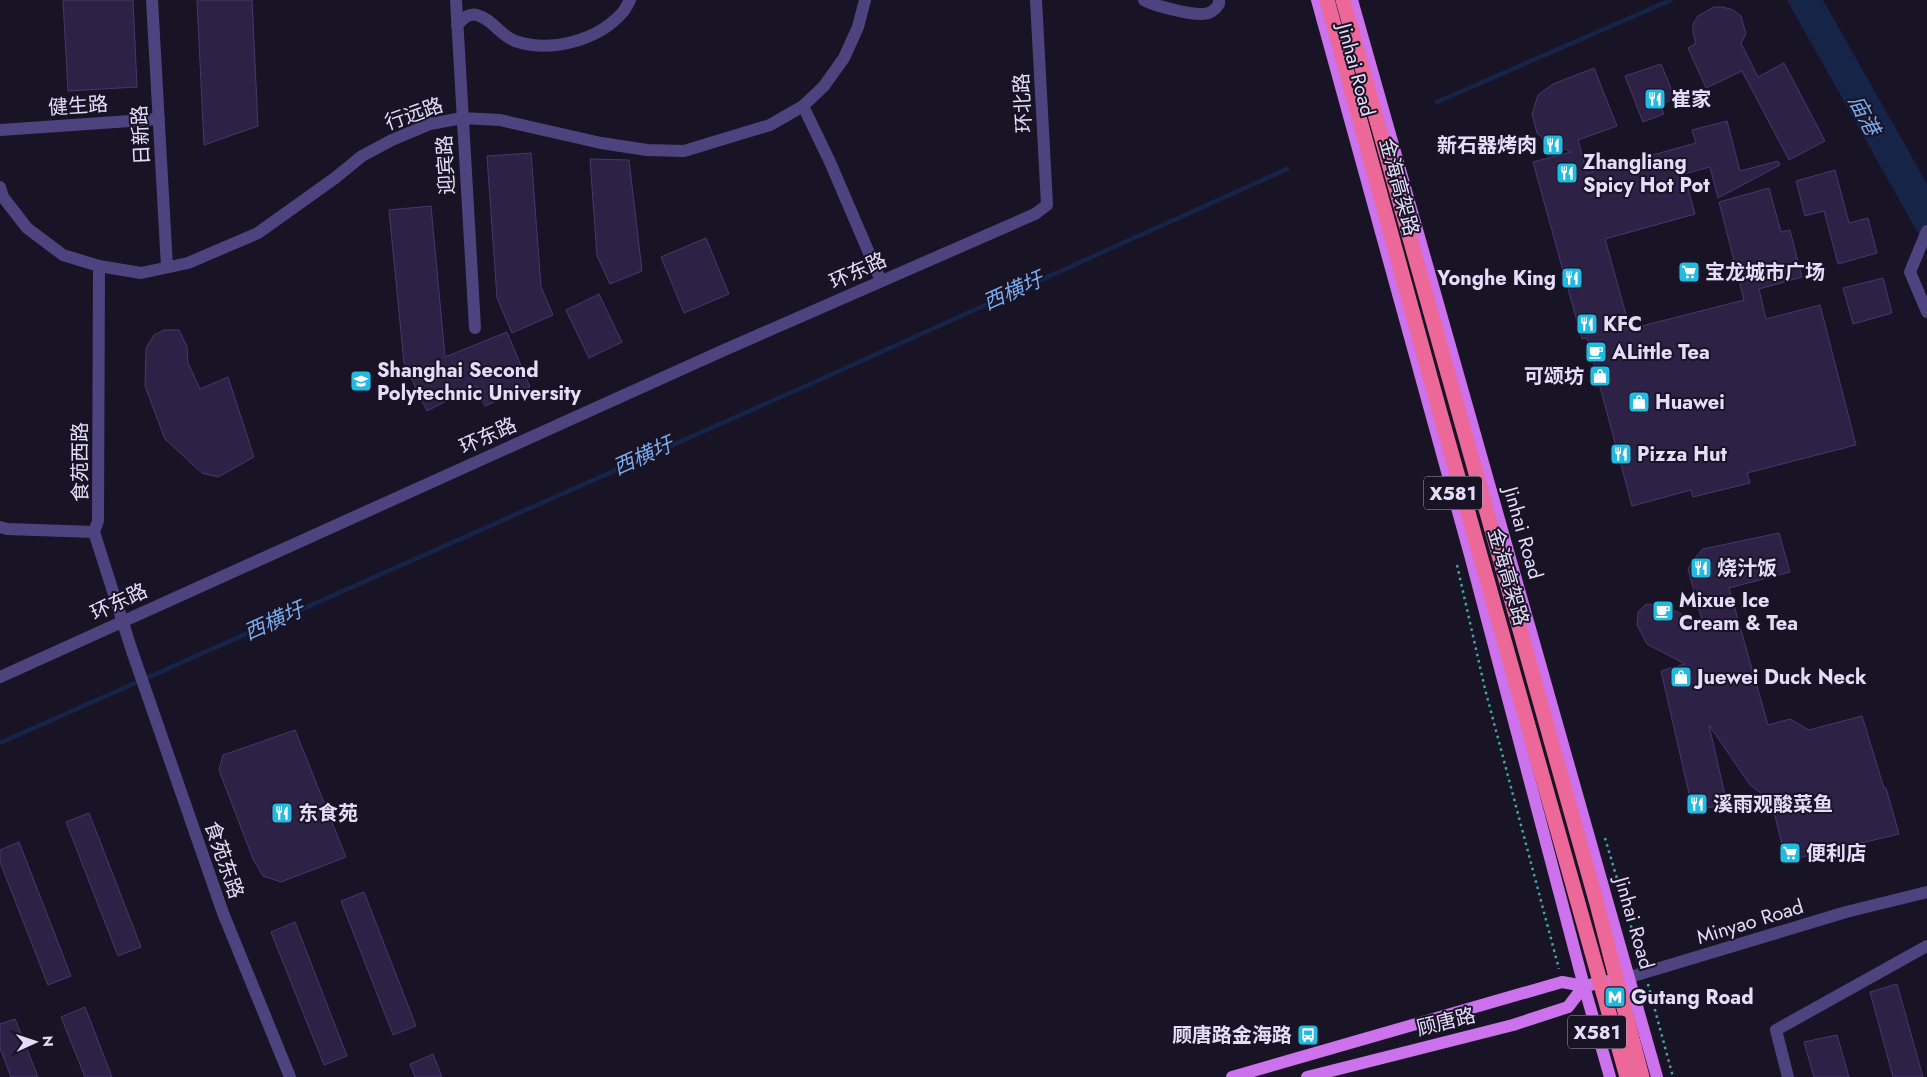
<svg xmlns="http://www.w3.org/2000/svg" width="1927" height="1077" viewBox="0 0 1927 1077" font-family="Jost,'Noto Sans SC',sans-serif">
<rect width="100%" height="100%" fill="#191326"/>
<!-- water -->
<path fill="#162448" d="M1787,0h36l104,184v65z"/>
<g fill="none" stroke-linecap="round" stroke-linejoin="round">
<!-- stream -->
<path stroke="#162448" stroke-width="4.5" d="M1437,102l234,-102
M0,743l817,-362 470,-212"/>
</g>
<!-- building -->
<path fill="#2d2245" stroke="#48376e" d="M63,0h70l4,87 -69,4z
M197,0h55l6,126 -54,19z
M1714,7h9l10,3 8,6 5,18 -5,9 17,34 26,-14 41,78 -36,19 -47,-89 -36,17 -18,-40 8,-5 -3,-10v-9l5,-8z
M1661,64l14,34 -15,7 4,9 -21,8 -18,-46z
M1594,68l23,58 -39,14 9,33 109,-30 -4,-13 35,-9 13,50 38,-10 2,4 -62,33 -8,-31 -26,7 11,40 -90,25 25,90 114,-29 -25,-98 50,-14 12,44 9,-2 12,47 -43,12 7,30 54,-14 36,140 -109,28 3,10 -57,14 -2,-7 -59,16 -45,-168 -5,1 -49,-177 38,-10 -27,-13 -7,-6 -5,-19 6,-19 15,-11z
M531,153l10,134 12,28 -41,18 -15,-35 -10,-142z
M590,159l39,1 13,111 -32,13 -13,-28z
M1835,170l14,53 19,-5 9,35 -39,11 -14,-53 -19,5 -9,-35z
M431,206l14,151 62,-25 23,55 -45,19 -9,-20 -49,25 -23,-48 -15,-153z
M706,238l23,56 -45,19 -23,-56z
M1883,278l9,35 -39,11 -10,-36z
M599,294l23,48 -33,16 -23,-48z
M164,330h15l8,17 1,16 12,26 28,-12 26,80 -36,20 -16,-4 -37,-34 -20,-53 1,-38 8,-13z
M1779,533l11,39 -61,16 39,137 22,-6 19,11 53,-14 22,72h2l13,46 -113,27 -16,-66 -8,-1 -12,-9 -41,-60 18,79 -34,7 -32,-140 24,-7 -38,-20 -10,-19 1,-13 8,-8 18,2 39,18 -15,-55 6,-10 9,-10z
M295,730l51,127 -65,25 -18,-6 -10,-17 -34,-89 4,-15z
M89,813l52,134 -23,9 -52,-134z
M19,842l52,134 -23,9 -48,-123v-12z
M364,892l52,134 -23,9 -52,-134z
M295,922l52,134 -23,9 -53,-133z
M1897,984l26,93h-30l-23,-85z
M85,1007l27,70h-27l-24,-60z
M15,1019l23,58h-27l-11,-29v-24z
M1837,1035l12,42h-35l-10,-35z
M433,1054l9,23h-27l-5,-13z"/>
<g fill="none" stroke-linecap="round" stroke-linejoin="round">
<!-- path -->
<path stroke="#40a6ab" stroke-width="2.5" stroke-dasharray="2.5 4" stroke-linecap="butt" d="M1457,565l28,124 74,280
M1605,838l36,122
M1648,984l25,93
M1573,1017l10,18"/>
<!-- minor -->
<path stroke="#4d447f" stroke-width="12" d="M152,0l15,267
M456,0l19,328
M1144,0c10,6 48,15 59,14 8,0 12,-4 16,-10v-4
M457,25c6,-6 11,-12 20,-10 15,4 24,21 38,26 35,12 82,0 107,-28 3,-3 6,-9 8,-13
M803,106l27,56 51,119
M0,130l159,-11
M0,187l3,10 24,31 36,27 36,11 42,7 47,-10 70,-30 77,-55 27,-22 30,-16 38,-16 32,-6 38,2 101,23 46,7 37,1 86,-26 33,-19 21,-20 20,-28 14,-31 7,-27
M1927,231l-17,41 17,40
M99,266l-1,255 -4,11 38,119 91,262 67,164
M0,527l7,2 87,3
M0,677l722,-326 313,-137 12,-9 -11,-205
M1630,977l216,-65 81,-20
M1788,1077l-12,-47 151,-84"/>
<!-- major -->
<path stroke="#cb72ec" stroke-width="12" d="M1317,0l153,555 114,431 26,91
M1352,0l305,1077
M1232,1077l330,-95 22,4 41,-8
M1307,1077l206,-52 55,-18 16,-21"/>
<!-- highway-bridge -->
<path stroke="#eb6899" stroke-width="15" d="M1327,0l113,413 187,664
M1343,0l254,904 45,173"/>
</g>
<!-- icons -->
<defs>
<g id="restaurant-square" transform="scale(1.125)"><rect x="-9" y="-9" width="18" height="18" rx="4" fill="#22bae1" stroke="#191326"/><path d="M-5-6h1v4h1v-4h1v4h1v-4h1v5L-1.5 .5V6h-2V.5L-5-1ZM5-6V6H3V1.5H1.5Q1.5-4 5-6Z" fill="#fff"/></g>
<g id="supermarket-square" transform="scale(1.125)"><rect x="-9" y="-9" width="18" height="18" rx="4" fill="#22bae1" stroke="#191326"/><path d="M-6-5.5h2.5l.6 2H6L4.5 2H-2.5L-4.4-4H-6ZM-1.5 3.2a1.3 1.3 0 1 0 .1 0ZM3 3.2a1.3 1.3 0 1 0 .1 0Z" fill="#fff"/></g>
<g id="cafe-square" transform="scale(1.125)"><rect x="-9" y="-9" width="18" height="18" rx="4" fill="#22bae1" stroke="#191326"/><path d="M-5.5-4.5H6V0H3Q3 3.5 0 3.5H-2.5Q-5.5 3.5-5.5 0ZM3-3.2v2h1.7v-2ZM-6 4.5H4V6H-6Z" fill="#fff"/></g>
<g id="shop-square" transform="scale(1.125)"><rect x="-9" y="-9" width="18" height="18" rx="4" fill="#22bae1" stroke="#191326"/><path d="M-5-2.5h2.3a2.7 3.5 0 0 1 5.4 0H5L5.5 6h-11ZM-1.5-2.5h3a1.5 2.3 0 0 0-3 0Z" fill="#fff"/></g>
<g id="university-square" transform="scale(1.125)"><rect x="-9" y="-9" width="18" height="18" rx="4" fill="#22bae1" stroke="#191326"/><path d="M0-5L7-2L0 1L-7-2ZM-4 1L0 2.5L4 1V4Q0 6-4 4Z" fill="#fff"/></g>
<g id="metro-square" transform="scale(1.125)"><rect x="-9" y="-9" width="18" height="18" rx="4" fill="#22bae1" stroke="#191326"/><path d="M-5.5 5V-5H-3L0 0L3-5H5.5V5H3V-.5L0 4L-3-.5V5Z" fill="#fff"/></g>
<g id="bus-square" transform="scale(1.125)"><rect x="-9" y="-9" width="18" height="18" rx="4" fill="#22bae1" stroke="#191326"/><path d="M-5-6H5V4H4V6H2V4H-2V6H-4V4H-5ZM-3.5-4V0h7V-4ZM-3.5 1.2v1.5H-2V1.2ZM2 1.2v1.5H3.5V1.2Z" fill="#fff"/></g>
</defs>
<g fill-rule="evenodd">
<use href="#restaurant-square" x="1655" y="99"/>
<use href="#restaurant-square" x="1553" y="145"/>
<use href="#restaurant-square" x="1567" y="173"/>
<use href="#supermarket-square" x="1689" y="272"/>
<use href="#restaurant-square" x="1572" y="278"/>
<use href="#restaurant-square" x="1587" y="324"/>
<use href="#cafe-square" x="1596" y="352"/>
<use href="#shop-square" x="1600" y="376"/>
<use href="#university-square" x="361" y="381"/>
<use href="#shop-square" x="1639" y="402"/>
<use href="#restaurant-square" x="1621" y="454"/>
<use href="#restaurant-square" x="1701" y="568"/>
<use href="#cafe-square" x="1663" y="611"/>
<use href="#shop-square" x="1681" y="677"/>
<use href="#restaurant-square" x="1697" y="804"/>
<use href="#restaurant-square" x="282" y="813"/>
<use href="#supermarket-square" x="1790" y="853"/>
<use href="#metro-square" x="1615" y="997"/>
<use href="#bus-square" x="1308" y="1035"/>
</g>
<g text-anchor="middle" dominant-baseline="central" stroke-width="4" stroke-linejoin="round" paint-order="stroke">
<!-- shield labels -->
<g fill="#191326" stroke="#a7a0ba" stroke-width="1">
<rect x="1424" y="476.5" width="58" height="33" rx="4"/>
<rect x="1568" y="1015.5" width="58" height="33" rx="4"/>
</g>
<g font-size="19" font-weight="bold" fill="#e4ddfa">
<text x="1453" y="493">X581</text>
<text x="1597" y="1032">X581</text>
</g>
<!-- street labels -->
<g font-size="20" fill="#e4ddfa" stroke="#191326">
<text transform="translate(1356 70) rotate(75)">Jinhai Road</text>
<text transform="translate(1023 103) rotate(-93)">环北路</text>
<text transform="translate(78 106) rotate(-4)">健生路</text>
<text transform="translate(414 114) rotate(-19)">行远路</text>
<text transform="translate(141 135) rotate(-93)">日新路</text>
<text transform="translate(446 165) rotate(-93)">迎宾路</text>
<text transform="translate(1399 187) rotate(75)">金海高架路</text>
<text transform="translate(858 271) rotate(-24)">环东路</text>
<text transform="translate(488 436) rotate(-24)">环东路</text>
<text transform="translate(80 462) rotate(-90)">食苑西路</text>
<text transform="translate(1523 533) rotate(74)">Jinhai Road</text>
<text transform="translate(1508 577) rotate(74)">金海高架路</text>
<text transform="translate(119 602) rotate(-25)">环东路</text>
<text transform="translate(224 860) rotate(71)">食苑东路</text>
<text transform="translate(1750 922) rotate(-17)">Minyao Road</text>
<text transform="translate(1634 923) rotate(74)">Jinhai Road</text>
<text transform="translate(1446 1022) rotate(-14)">顾唐路</text>
</g>
<!-- poi labels -->
<g font-size="20" font-weight="bold" fill="#e4ddfa" stroke="#191326" text-anchor="start">
<text x="1671" y="99">崔家</text>
<text x="1537" y="145" text-anchor="end">新石器烤肉</text>
<text x="1583" y="162">Zhangliang<tspan x="1583" dy="23">Spicy Hot Pot</tspan></text>
<text x="1705" y="272">宝龙城市广场</text>
<text x="1556" y="278" text-anchor="end">Yonghe King</text>
<text x="1603" y="324">KFC</text>
<text x="1612" y="352">ALittle Tea</text>
<text x="377" y="370">Shanghai Second<tspan x="377" dy="23">Polytechnic University</tspan></text>
<text x="1584" y="376" text-anchor="end">可颂坊</text>
<text x="1655" y="402">Huawei</text>
<text x="1637" y="454">Pizza Hut</text>
<text x="1717" y="568">烧汁饭</text>
<text x="1679" y="600">Mixue Ice<tspan x="1679" dy="23">Cream &amp; Tea</tspan></text>
<text x="1697" y="677">Juewei Duck Neck</text>
<text x="1713" y="804">溪雨观酸菜鱼</text>
<text x="298" y="813">东食苑</text>
<text x="1806" y="853">便利店</text>
<text x="1631" y="997">Gutang Road</text>
<text x="1292" y="1035" text-anchor="end">顾唐路金海路</text>
</g>
<!-- water labels -->
<g font-size="21" font-style="italic" fill="#79abed" stroke="#191326">
<text transform="translate(1864 115) rotate(62)">庙港</text>
<text transform="translate(1013 291) rotate(-24)">西横圩</text>
<text transform="translate(643 456) rotate(-24)">西横圩</text>
<text transform="translate(274 621) rotate(-24)">西横圩</text>
</g>
</g>
<!-- north arrow -->
<g transform="translate(35 1042) rotate(87)" stroke="#191326" stroke-width="4" paint-order="stroke">
<path d="M0-4L9 19L0 12L-9 19Z" fill="#e4ddfa"/>
<text y="-8" font-size="14" font-weight="bold" text-anchor="middle" fill="#e4ddfa">N</text>
</g>
</svg>
